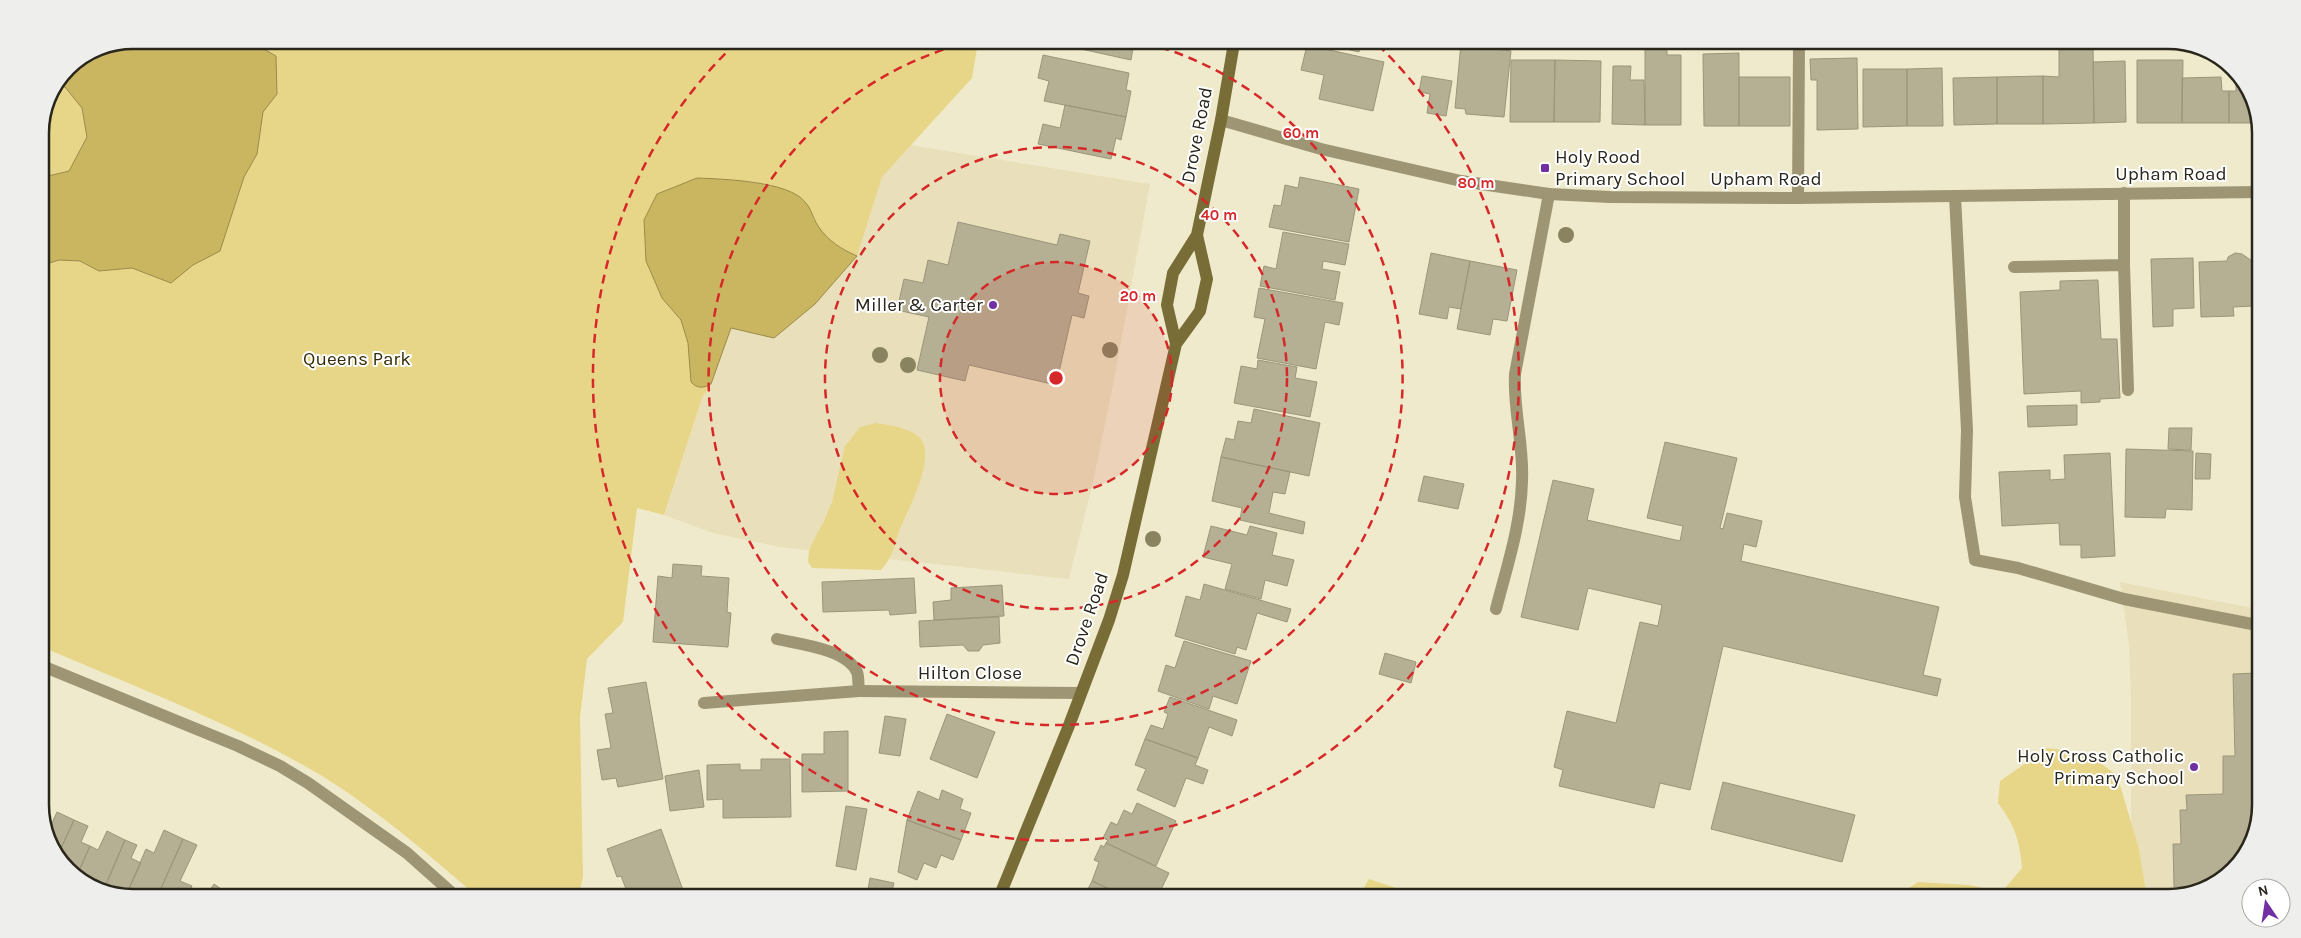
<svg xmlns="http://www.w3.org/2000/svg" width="2301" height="938" viewBox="0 0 2301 938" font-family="Karla,sans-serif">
<rect width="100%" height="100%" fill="#f0eacc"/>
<!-- built -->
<path fill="#e9e0bb" d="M910,145l240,39 -37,201 -20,97 -24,97 -290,-32 -66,-14 -49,-18 38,-117 9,-14 20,-56 43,10 101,-144 7,-17z
M2120,582l138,27 -2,226 -36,47 -52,16h-37v-199l-2,-54z"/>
<!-- green -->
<path fill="#e8d688" d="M133,40l845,2 -6,36 -90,99 -25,79 -42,48 -41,34 -43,-10 -20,56 -9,14 -38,117 -27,-7 -14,114 -36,37 -7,58 3,160 -4,17h-105c-48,-42 -97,-84 -152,-118 -89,-53 -187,-89 -282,-130v-519l27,-60 31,-20z
M876,423c13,2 35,5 44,15 17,19 -12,71 -20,91 -7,18 -5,25 -19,41l-69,-2 -4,-6 1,-11 6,-14 9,-16 8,-19 13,-56 15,-19z
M2047,748l39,5 31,22 22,74 8,49 -252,-1 23,-15 51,3 33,7 20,-24c-2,-27 -7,-42 -24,-65l2,-22z
M1369,879l48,16 1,1h-59z"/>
<!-- water -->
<path fill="#cab660" stroke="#9a8b4b" d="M133,40h115l28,16 1,38 -14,18 -6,42 -13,23 -24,74 -27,14 -22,18 -39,-15 -33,3 -19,-10 -21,-1 -19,6v-88l29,-7 18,-34 -5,-29 -17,-21 -6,-1 8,-19 31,-20z
M697,178c25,1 92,3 108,24 6,6 8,16 13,24 10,15 23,23 39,30l-42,48 -41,34 -43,-10 -20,56c-7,4 -14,5 -20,-2l-3,-39 -7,-23 -19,-22 -16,-37 -2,-41 13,-26z"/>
<!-- building -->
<path fill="#b5af93" stroke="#9b957a" d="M1049,42h85l-3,18z
M1319,43h42l-2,9z
M1461,43h36l-1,6 15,2 -7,66 -38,-3 -1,-5 -10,-1z
M1645,44h22v11h14v70h-36z
M1307,45l77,17 -11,49 -54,-12 5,-24 -23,-5z
M2059,45h34l1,78 -51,1v-48l16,1z
M1739,53v73h-35l-1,-72z
M1043,55l86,18 -3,17 5,1 -5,26 -82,-16 5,-20 -11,-3z
M1857,58l1,71 -41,1v-50h-6l-1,-21z
M1511,60h44l-1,62h-44z
M1555,60l46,1 -1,61h-46z
M2137,60h46l-1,63h-45z
M2125,61l1,61 -32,1 -1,-61z
M1613,66h18l-1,14h14l1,45 -33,-1z
M1942,68l1,58h-36v-57z
M1863,69h44v57l-44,1z
M2236,72l6,4 17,47h-30v-32h7z
M1422,76l30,5 -6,35 -19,-3 3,-19 -11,-2z
M2043,76v48h-46v-47z
M1739,77h51v49h-51z
M1997,77v47l-43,1 -1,-47z
M2221,77l1,14h7v32h-47v-45z
M1065,105l61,12 -5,23 -5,-2 -5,21 -73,-15 5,-20 17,4z
M1300,177l59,12 -10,53 -80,-15 5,-22 7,1 4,-21 13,3z
M958,222l99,23 3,-11 30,7 -12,52 11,3 -5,22 -12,-3 -16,70 -87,-20 -4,16 -48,-11 12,-53 -32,-7 7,-31 19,4 5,-23 20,5z
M1283,232l66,12 -4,21 -22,-4 -1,8 18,3 -5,28 -75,-14 4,-20 12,3z
M1431,253l39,8 -9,48 -12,-2 -2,12 -28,-5z
M2235,253l7,1 10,7 1,45 -20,1 1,9 -33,1 -2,-55 28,-1 1,-4z
M2260,255v51h-7l-1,-45z
M2193,258l1,50 -21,1v17l-20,1 -2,-68z
M1470,261l47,9 -10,51 -14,-2 -3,16 -33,-6z
M2098,280l3,59h16l3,59 -20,1v3l-19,1v-12l-57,3 -4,-102 40,-2v-9z
M1259,288l84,15 -4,22 -14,-3 -9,47 -59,-11 8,-39 -11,-2z
M1258,360l39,7 -2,11 22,4 -7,35 -76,-14 7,-37 16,3z
M2077,405v20l-49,2 -1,-21z
M1254,409l66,14 -11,53 -88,-19 5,-19 8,2 4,-19 13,2z
M2169,428h23l-1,22 -23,-1z
M1665,442l72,16 -17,70 3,1 4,-16 35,8 -6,26 -12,-3 -3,17 198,46 -16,68 18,4 -4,17 -214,-50 -33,144 -30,-7 -6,25 -95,-22 4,-16 -9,-3 13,-56 49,12 24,-101 18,4 4,-21 -74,-17 -10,42 -57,-13 32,-137 41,9 -7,31 93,21 3,-15 -36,-8z
M2126,449l67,2 -1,59 -26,-1 -1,9 -40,-1z
M2110,453l5,103 -34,2v-13h-21l-1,-22 -57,3 -3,-54 51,-2v10l15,-1 -1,-24z
M2196,453l15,1 -1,25h-15z
M1221,457l69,15 -5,22 -12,-2 -4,21 36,9 -2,12 -63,-14 2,-12 -30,-7z
M1424,476l40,8 -6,25 -40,-8z
M1211,526l36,9 3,-9 27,7 -5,22 22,5 -7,26 -22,-6 -4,19 -36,-10 7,-25 -29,-7z
M673,564l29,2 -1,10 28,2 -2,34 4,1 -3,34 -75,-5 5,-66 14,2z
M914,578l2,35 -26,2 -1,-5 -66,2 -1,-30z
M1204,584l87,25 -4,13 -30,-9 -11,37 -9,-3 -2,7 -60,-18 11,-40 14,4z
M1002,585l2,31 -70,4 -1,-18 18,-2v-12z
M999,617l1,26 -17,2 -4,6h-11l-5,-6 -43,2 -1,-26z
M1184,641l67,20 -14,43 -24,-8 -4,13 -51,-18 8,-26 9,3z
M1385,653l31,9 -5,21 -32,-9z
M2257,673l-1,162 -36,47 -36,11v-6h-10l-1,-43h8l-1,-34h7l-1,-15 37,-1v-38h12l-2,-82z
M646,682l17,97 -45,8 -2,-9 -14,2 -5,-30 14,-2 -6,-34 8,-1 -5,-25z
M1170,697l67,23 -5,16 -23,-9 -11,31 -53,-19 6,-14 12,4 5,-15 -4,-2z
M947,714l48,18 -18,46 -47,-19z
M885,716l21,3 -6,37 -21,-3z
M848,731v60l-46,1v-38h22v-22z
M1145,739l53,19 -3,7 13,5 -5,14 -17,-6 -11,29 -38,-17 9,-21 -11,-4z
M761,759h29l1,58 -68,1v-19l-16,1v-35l33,-1v6h21z
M699,770l5,37 -34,4 -5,-35z
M1723,782l132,33 -13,47 -131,-33z
M942,790l21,9 -3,10 11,4 -10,27 -54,-20 11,-29 21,9z
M1137,803l39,18 -20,45 -50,-23 2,-3 -5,-2 8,-16 6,3 7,-15 8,4z
M846,806l21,3 -11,61 -20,-4z
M57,812l17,8 -17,37 -12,-32 5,2z
M74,820l14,6 -7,16 9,4 -13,29 -18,-13 -2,-5z
M907,820l54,20 -8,20 -12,-5 -5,13 -12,-5 -7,17 -19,-8z
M661,829l23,64 -56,1 -7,-18 -4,1 -10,-28z
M164,830l19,9 -24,54h-32l19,-44 8,4z
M107,831l18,9 -23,52 -25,-17 13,-29 8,4z
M183,839l14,6 -17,36 12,5 -3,7h-30z
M125,840l12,5 -6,13 10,5 -14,30h-24z
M1106,843l63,30 -11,23 -36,-1 -30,-14 7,-19 -5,-2 7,-15 3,2z
M870,878l24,5 -3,12h-24z
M1092,881l30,14h-37z
M214,884l13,9h-19z"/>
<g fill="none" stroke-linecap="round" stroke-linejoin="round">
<!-- lane -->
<path stroke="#9d9573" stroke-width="12" d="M1955,196l12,234 -2,67 10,63 43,8 106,31 133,26
M1798,198l1,-154
M2124,265l4,125
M2014,267l110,-2v-72
M1496,609c11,-43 25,-84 26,-128 2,-36 -9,-71 -7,-107l34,-180
M40,665l198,81 42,20 28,17 99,70 46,41
M704,703l155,-12c-1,-5 0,-14 -2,-19 -10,-23 -58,-28 -80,-33"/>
<!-- street -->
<path stroke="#9d9573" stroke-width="12" d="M1221,120l100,29 140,32 88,13 61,3 188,1 462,-6
M859,691l222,2"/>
<!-- secondary -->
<path stroke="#796d37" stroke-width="12" d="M1176,344l-9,-39 6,-32 24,-38 24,-115 13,-77
M1000,895l68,-167 41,-108 14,-45 53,-231 24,-33 7,-32 -10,-44"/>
</g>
<!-- trees -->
<g fill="#8a8360">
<circle cx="1566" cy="235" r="8"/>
<circle cx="1110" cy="350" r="8"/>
<circle cx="880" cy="355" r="8"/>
<circle cx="908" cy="365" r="8"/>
<circle cx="1153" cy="539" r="8"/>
</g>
<!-- distance rings -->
<circle cx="1056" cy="378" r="116" fill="#d62828" fill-opacity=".12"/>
<g fill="none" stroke="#d62828" stroke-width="2.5" stroke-dasharray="9 6">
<circle cx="1056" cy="378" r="116"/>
<circle cx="1056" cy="378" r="231"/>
<path d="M1146 43A347 347 0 1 1 969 42"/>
<path d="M1378 45A463 463 0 1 1 737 42"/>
</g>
<!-- markers -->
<g fill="#722fa3" stroke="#fff" stroke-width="2">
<rect x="1540" y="163" width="10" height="10" rx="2.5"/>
<circle cx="993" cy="305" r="5"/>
<circle cx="2194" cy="767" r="5"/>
</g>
<g text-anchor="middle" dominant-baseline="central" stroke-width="4" stroke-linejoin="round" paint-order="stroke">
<!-- street labels -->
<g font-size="19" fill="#29261b" stroke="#fff">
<text transform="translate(1197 135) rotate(-79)">Drove Road</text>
<text x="2171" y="174">Upham Road</text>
<text x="1766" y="179">Upham Road</text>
<text transform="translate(1087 619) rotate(-71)">Drove Road</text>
<text x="970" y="673">Hilton Close</text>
</g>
<!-- poi labels -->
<g font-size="19" fill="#29261b" stroke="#fff" text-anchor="end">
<text x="1555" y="157" text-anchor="start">Holy Rood<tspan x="1555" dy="22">Primary School</tspan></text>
<text x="983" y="305">Miller &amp; Carter</text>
<text x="2184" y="756">Holy Cross Catholic<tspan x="2184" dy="22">Primary School</tspan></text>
</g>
<!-- park labels -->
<g font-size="19" fill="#372e07" stroke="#fff">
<text x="357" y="359">Queens Park</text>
</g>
</g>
<!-- crop -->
<path d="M0 0H2301V938H0ZM133 49H2168A84 84 0 0 1 2252 133V805A84 84 0 0 1 2168 889H133A84 84 0 0 1 49 805V133A84 84 0 0 1 133 49Z" fill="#eeeeed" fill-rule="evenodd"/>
<path fill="none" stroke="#29261b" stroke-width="2.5" d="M133 49H2168A84 84 0 0 1 2252 133V805A84 84 0 0 1 2168 889H133A84 84 0 0 1 49 805V133A84 84 0 0 1 133 49Z"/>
<circle cx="1056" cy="378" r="8" fill="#d62828" stroke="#fff" stroke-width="2.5"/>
<g font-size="15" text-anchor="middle" font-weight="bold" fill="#d62828" stroke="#fff" stroke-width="4" stroke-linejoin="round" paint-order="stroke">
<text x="1301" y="138">60 m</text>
<text x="1476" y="188">80 m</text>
<text x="1219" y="220">40 m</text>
<text x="1138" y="301">20 m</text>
</g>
<!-- north arrow -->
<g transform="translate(2266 903) rotate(347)"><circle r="24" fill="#ffffff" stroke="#a9a8a4"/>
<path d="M0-4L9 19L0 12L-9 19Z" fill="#722fa3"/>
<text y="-8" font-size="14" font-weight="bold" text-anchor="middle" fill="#29261b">N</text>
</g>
</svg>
